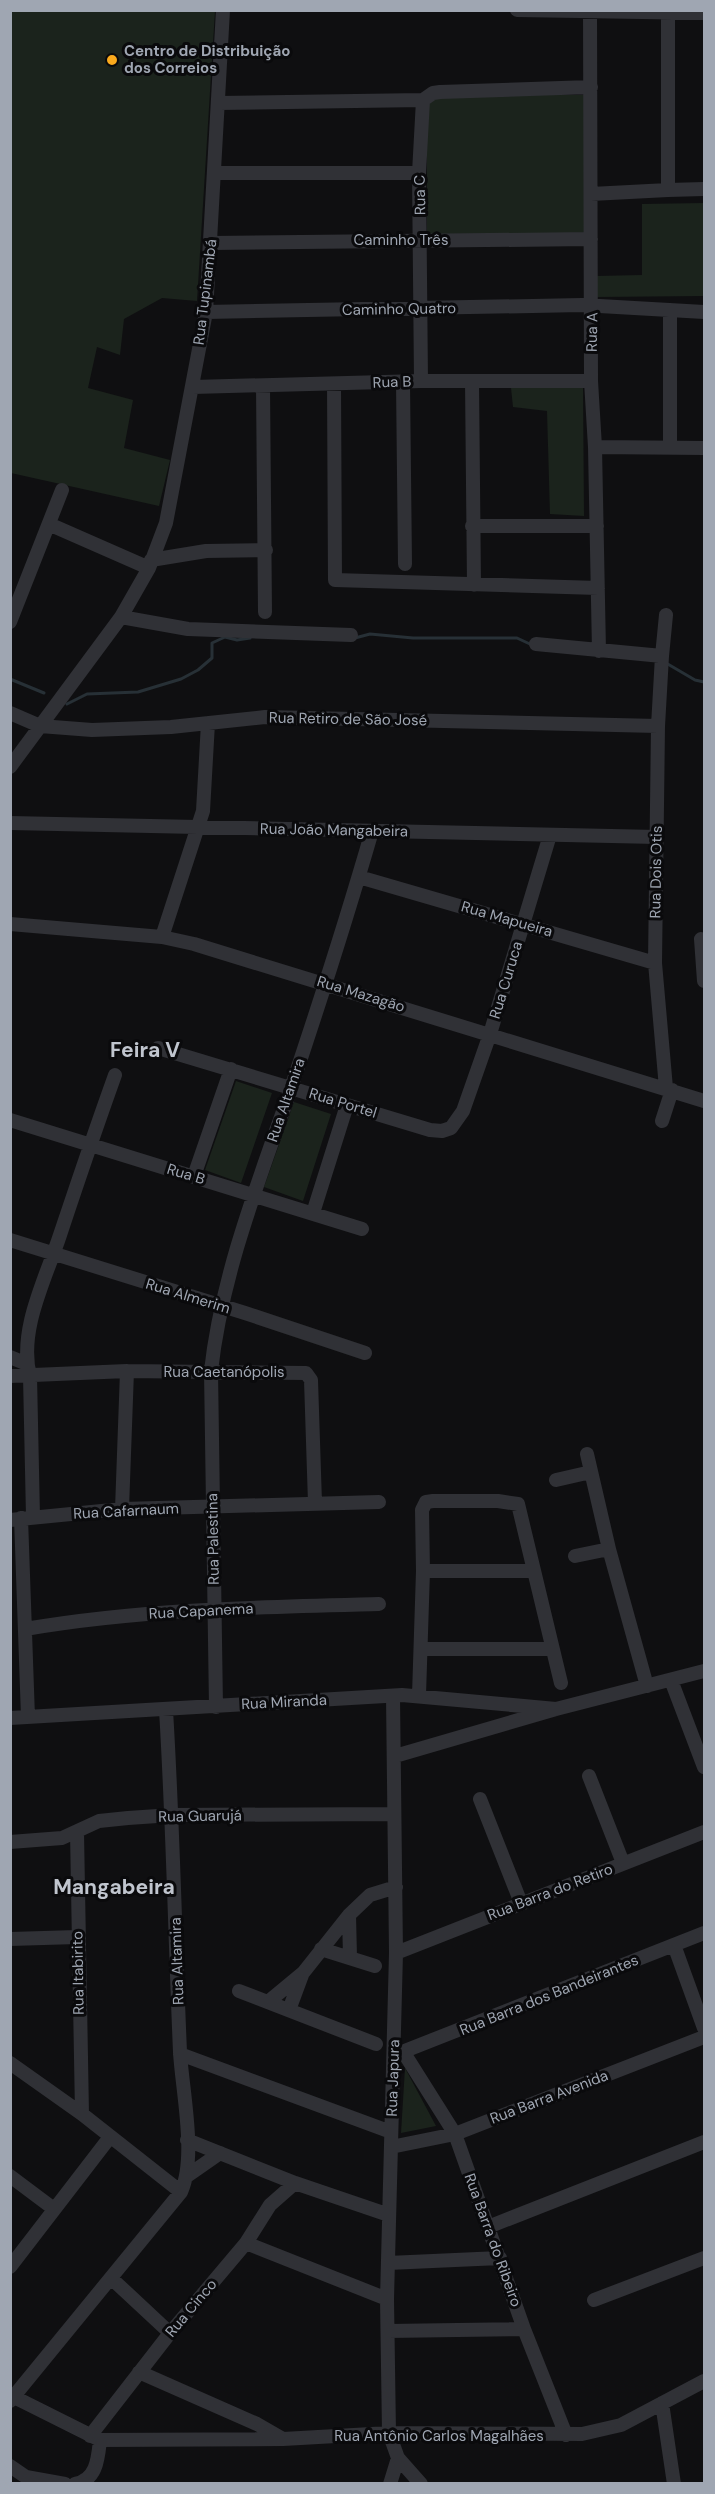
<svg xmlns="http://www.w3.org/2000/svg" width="715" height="2494" viewBox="0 0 715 2494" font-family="'DM Sans',sans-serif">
<rect width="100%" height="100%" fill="#0f0f11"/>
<!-- green -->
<path fill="#1b231c" d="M11,11h204l-18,290 -35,-3 -38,21 -4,36 -23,-8 -9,41 45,12 -9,48 46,12 -11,46 -148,-33z
M452,95h133l-1,138 -157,1v-130l8,-7z
M704,203v93l-107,1 -1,-21 46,-1v-71z
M583,387l1,129 -34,-2 -3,-103 -34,-4 -2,-19z
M236,1081l36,12 -31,90 -36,-13z
M294,1102l37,12 -28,87 -39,-14z
M405,2068l31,58 -35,7z"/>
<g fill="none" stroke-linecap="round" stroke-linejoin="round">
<!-- stream -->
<path stroke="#273036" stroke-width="3" d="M355,638l15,-4 43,4h104l15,7
M666,663l29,17 9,2
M10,679l34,14
M67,704l20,-10 51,-2 43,-13 17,-9 14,-12v-15l13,-6 12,3 13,-2"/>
<!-- minor -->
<path stroke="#303136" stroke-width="14" d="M517,10l187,3
M590,10l1,371 4,66 4,204
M668,13v177l36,-1
M219,103l204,-3
M215,173h204
M591,194l77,-4
M212,243l379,-4
M670,310v138
M206,312l376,-7 122,7
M421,381l-2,-208 4,-73 10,-7 7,-1 151,-5
M472,381l2,204
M403,382l2,182
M334,384l1,196 263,8
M263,386l2,226
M193,387l228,-6h170
M595,447l109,1
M51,525l98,43
M472,526h125
M151,560l55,-9 60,-1
M121,617l67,12 163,6
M10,622l52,-132
M536,644l126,12 4,-41
M662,656l-4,70 -3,237 11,125
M10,713l30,13 52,4 79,-3 94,-10 393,9
M10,767l111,-150 28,-49 17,-45 40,-211 17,-302
M10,823l647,14
M359,877l296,86
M10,924l152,13 32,7 510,157
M162,937l41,-126 5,-88
M701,939l3,42
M158,1048l272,82 12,1 9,-3 12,-17 27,-77 60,-199
M10,1120l352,109
M662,1121l10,-31
M194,1176l37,-107
M313,1213l34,-108
M10,1240l235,73 120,40
M10,1357l17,7
M10,1376l117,-5 179,2 5,7 4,123
M587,1454l22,95 38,137
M556,1480l35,-8
M122,1509l5,-138
M33,1517l-3,-141c-12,-46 16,-98 30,-141 18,-54 36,-107 55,-160
M21,1518l7,199
M10,1520l112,-11 257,-7
M575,1556l34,-7
M423,1571h111
M25,1629c117,-20 236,-22 354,-25
M421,1649h132
M671,1680l33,87
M419,1695l4,-124 -1,-61 4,-8 7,-1h65l20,3 43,179
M393,1696l3,257 -9,346 2,134 9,25 23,26
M216,1707l-5,-336c10,-92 45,-183 76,-271 30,-89 59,-179 85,-269
M10,1718l392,-23 154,14
M395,1756l161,-47 148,-38
M589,1776l34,87
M480,1799l41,104
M77,1832l5,282
M10,1842l52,-4 37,-17 29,-3 44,-3 222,-1
M349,1915l1,42
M10,1939l67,-2
M674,1945l30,83
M321,1949l54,17
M396,1953l308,-121
M239,1991l137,53
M268,2002l35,-29 46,-58 21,-20 26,-8
M289,2010l13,-35
M404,2053l51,81 69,195 42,106
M180,2054l211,78
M397,2054l307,-121
M10,2063l72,51 99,78
M187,2140l108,43 94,32
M391,2147l64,-13 249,-97
M10,2176l44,33
M187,2176l33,-23
M488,2227l216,-85
M246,2243l141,56
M388,2263l112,-5
M10,2267l100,-130
M111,2278l59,55
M594,2300l110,-42
M388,2331l136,-2
M139,2372l118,52 26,15 106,-6 193,1 39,-9 83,-44
M14,2397l86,43 183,-1
M10,2401l171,-209c16,-35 1,-102 -1,-140 -5,-114 -7,-228 -14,-342
M662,2403l12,81
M90,2436l80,-103 76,-90 24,-38 25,-22
M10,2466l16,11 39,7
M75,2484c22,-4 23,-26 25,-44
M390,2484l8,-26"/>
</g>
<!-- markers -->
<circle fill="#faaa1d" stroke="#0a0a0c" stroke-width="2" cx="112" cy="60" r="6"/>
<g text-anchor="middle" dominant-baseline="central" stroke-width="6" stroke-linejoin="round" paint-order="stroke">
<!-- poi labels -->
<g font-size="15" font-weight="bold" fill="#9fa6b2" stroke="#0a0a0c" text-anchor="start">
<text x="124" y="51">Centro de Distribuição<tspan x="124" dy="17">dos Correios</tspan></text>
</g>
<!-- street labels -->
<g font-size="15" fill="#9fa6b2" stroke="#0a0a0c">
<text transform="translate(420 195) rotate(-91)">Rua C</text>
<text x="401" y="240">Caminho Três</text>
<text transform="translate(205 292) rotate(-83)">Rua Tupinambá</text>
<text transform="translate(399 309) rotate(-1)">Caminho Quatro</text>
<text transform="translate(592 332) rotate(-89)">Rua A</text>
<text transform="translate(392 382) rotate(-2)">Rua B</text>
<text transform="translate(348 719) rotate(1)">Rua Retiro de São José</text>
<text transform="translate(334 830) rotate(1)">Rua João Mangabeira</text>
<text transform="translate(656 872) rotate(-89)">Rua Dois Otis</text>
<text transform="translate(507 919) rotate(16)">Rua Mapueira</text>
<text transform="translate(506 980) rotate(-73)">Rua Curuca</text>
<text transform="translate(361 994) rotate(17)">Rua Mazagão</text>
<text transform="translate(286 1100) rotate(-71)">Rua Altamira</text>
<text transform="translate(343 1103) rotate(17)">Rua Portel</text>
<text transform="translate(186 1174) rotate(17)">Rua B</text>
<text transform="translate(188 1296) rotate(17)">Rua Almerim</text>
<text x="224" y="1372">Rua Caetanópolis</text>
<text transform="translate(126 1511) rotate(-3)">Rua Cafarnaum</text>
<text transform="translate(213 1539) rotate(-91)">Rua Palestina</text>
<text transform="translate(201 1611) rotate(-3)">Rua Capanema</text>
<text transform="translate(284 1702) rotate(-3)">Rua Miranda</text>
<text transform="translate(200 1816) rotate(-1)">Rua Guarujá</text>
<text transform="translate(550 1892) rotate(-21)">Rua Barra do Retiro</text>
<text transform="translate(177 1961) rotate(-92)">Rua Altamira</text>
<text transform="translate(78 1973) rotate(-91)">Rua Itabirito</text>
<text transform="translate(549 1995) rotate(-22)">Rua Barra dos Bandeirantes</text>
<text transform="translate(393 2078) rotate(-88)">Rua Japura</text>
<text transform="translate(549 2097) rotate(-21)">Rua Barra Avenida</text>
<text transform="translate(493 2240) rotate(70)">Rua Barra do Ribeiro</text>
<text transform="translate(191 2308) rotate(-50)">Rua Cinco</text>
<text x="439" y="2436">Rua Antônio Carlos Magalhães</text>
</g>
<!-- district labels -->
<g font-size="21" font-weight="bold" fill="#c0c5ce" stroke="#0a0a0c">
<text x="145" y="1050">Feira V</text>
<text x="114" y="1887">Mangabeira</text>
</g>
</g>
<!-- border -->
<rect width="715" height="2494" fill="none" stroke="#9fa6b2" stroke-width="24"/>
</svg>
